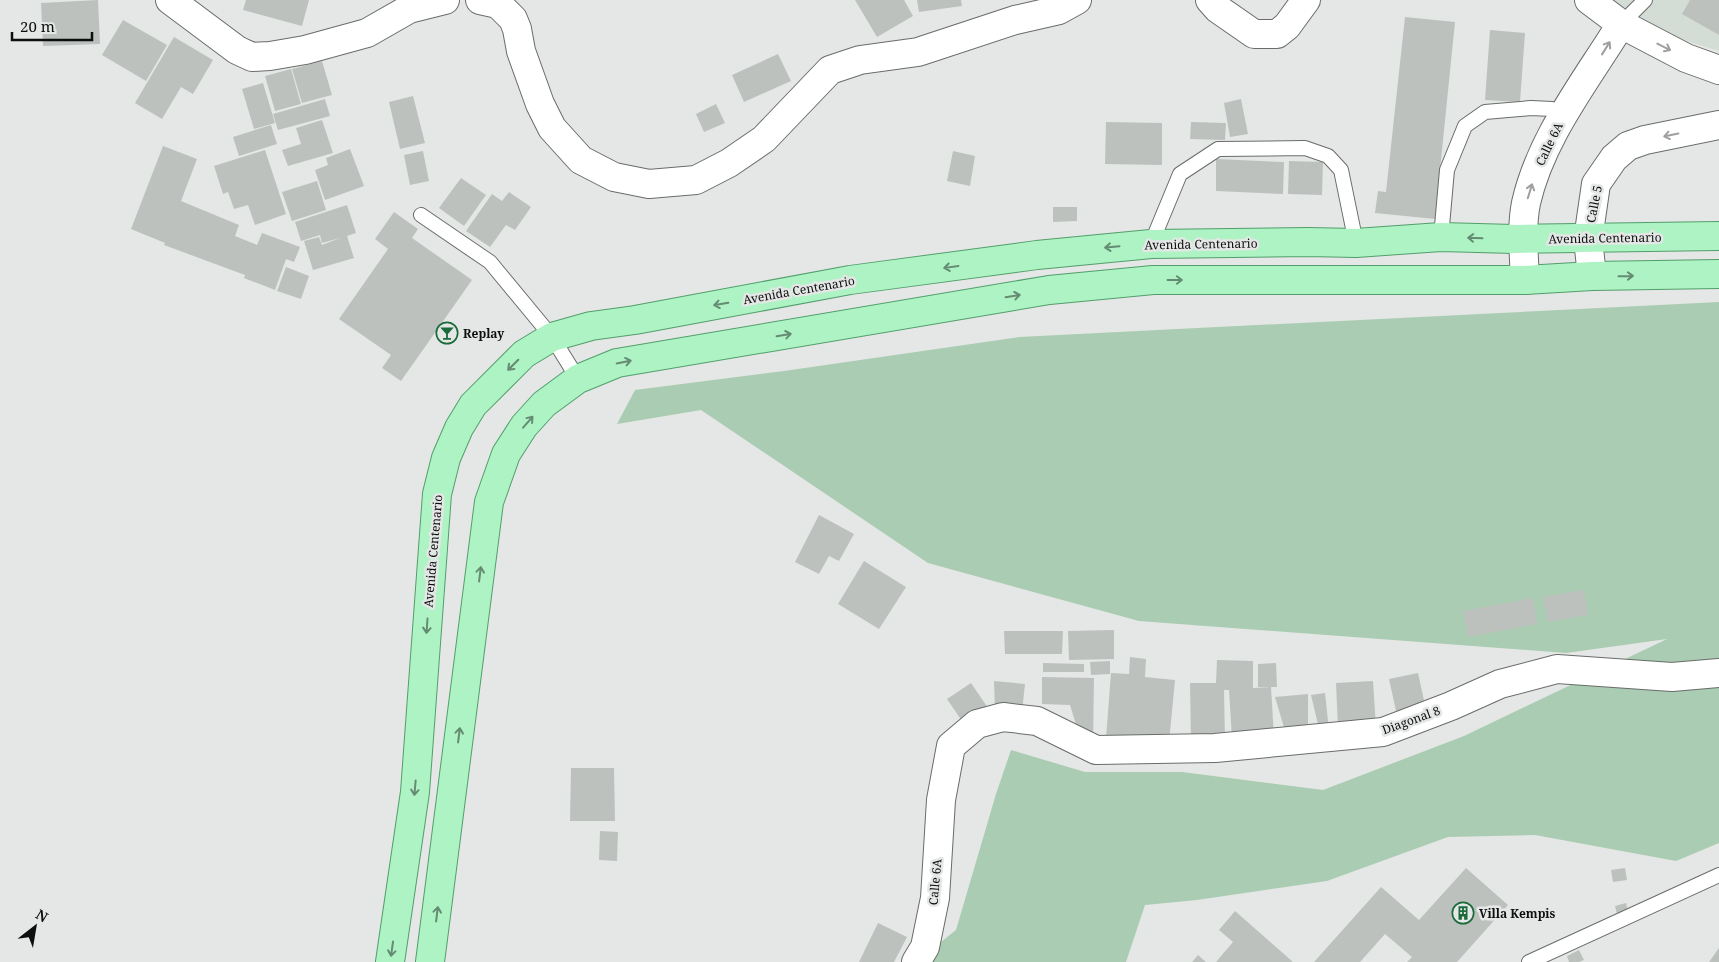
<svg xmlns="http://www.w3.org/2000/svg" width="1719" height="962" viewBox="0 0 1719 962" font-family="'Noto Serif',serif">
<rect width="100%" height="100%" fill="#e4e7e5"/>
<!-- built -->
<path fill="#d3ddd5" d="M1611,0h108v51l-61,-19z"/>
<!-- green -->
<path fill="#aaccb2" d="M1719,302v541l-43,18 -141,-26 -87,2 -121,44 -130,19 -52,5 -19,57h-210l40,-32 40,-136 15,-44 74,22h97l141,18 141,-54 203,-97 -101,14 -427,-32 -211,-58 -227,-153 -84,14 18,-34 149,-19 235,-34z"/>
<!-- building -->
<path fill="#bdc1be" d="M98,0l2,44 -57,2 -2,-43z
M246,0h63l-7,26 -59,-16z
M855,0h49l9,16 -36,21z
M917,0h44l1,6 -43,6z
M1690,0h29v35l-37,-21z
M1405,17l50,5 -20,197 -60,-6 3,-22 8,1z
M123,20l44,25 -21,36 -44,-26z
M1490,30l35,3 -5,69 -35,-2z
M174,37l39,23 -20,34 -12,-7 -19,32 -27,-16z
M778,54l13,27 -47,21 -12,-27z
M322,61l10,34 -30,8 -10,-34z
M291,69l10,35 -26,7 -10,-35z
M263,83l12,40 -21,6 -12,-40z
M413,96l12,47 -25,6 -11,-47z
M325,99l5,17 -52,14 -5,-16z
M1241,99l7,35 -18,3 -6,-34z
M716,104l9,19 -21,9 -8,-18z
M322,120l11,33 -45,13 -6,-16 19,-6 -5,-16z
M1106,122l56,1v42l-57,-1z
M1191,122l35,1 -1,17 -35,-1z
M271,125l6,19 -38,12 -6,-19z
M163,146l34,13 -16,42 58,24 -4,11 22,9 5,-12 38,14 -6,15 -8,-3 -11,31 -31,-12 1,-3 -81,-30 1,-2 -34,-14z
M350,149l14,37 -39,14 -10,-30 13,-5 -2,-7z
M265,150l21,64 -31,11 -7,-20 -14,4 -6,-17 -5,2 -9,-28z
M423,151l6,30 -19,4 -6,-30z
M953,151l22,5 -5,30 -23,-5z
M1216,159l68,3 -1,32 -67,-3z
M1289,161l34,1 -1,33 -34,-1z
M461,178l25,17 -22,31 -25,-18z
M317,181l9,29 -34,11 -10,-29z
M509,192l22,15 -16,23 -9,-5 -16,22 -24,-16 26,-37 10,7z
M347,205l9,28 -9,3 7,22 -41,12 -9,-29 15,-4 3,8 18,-7 -18,5 -2,-8 -19,6 -6,-19z
M1053,207h24v14l-24,1z
M394,212l24,17 -6,9 60,42 -71,101 -19,-13 9,-13 -52,-36 49,-70 -13,-10z
M286,267l23,9 -8,23 -24,-8z
M819,515l35,19 -15,27 -10,-5 -10,18 -24,-12z
M864,561l42,26 -27,42 -41,-25z
M1584,590l4,25 -40,7 -5,-25z
M1533,598l4,26 -69,13 -5,-26z
M1114,630v29l-45,1 -1,-29z
M1004,631h59l-1,23h-57z
M1130,657l16,2 -1,18 30,3 -6,63 -63,-5 5,-65 18,1z
M1217,660l36,1v27l18,-1 3,50 -42,2 -3,-49h-5l1,50 -34,1 -1,-58h26z
M1110,661v13l-19,1 -1,-13z
M1043,663l41,1v8h-41z
M1276,663l1,24h-19v-23z
M1418,673l7,32 -29,6 -7,-32z
M1042,677l52,1 -1,65 -14,-9 -9,-29 -28,-1z
M994,681l31,3 -3,28 -27,-2z
M1373,681l3,46 -38,2 -2,-46z
M971,683l17,25 -24,16 -17,-25z
M1325,693l4,37 -9,3 -9,-38z
M1308,694v40h-22l-11,-37z
M571,768h43l1,53h-45z
M600,831l18,1 -1,29 -18,-1z
M1466,868l42,37 -51,57h-50l5,-5 -27,-23 -25,28h-46l67,-75 38,33z
M1625,868l2,12 -14,2 -2,-12z
M1626,903l2,8 -11,3 -2,-8z
M1235,911l58,51h-77l17,-20 -14,-12z
M878,923l29,14 -13,25h-35z
M1719,948v14h-10z
M1579,950l5,10 -5,2h-10l-2,-6z
M1198,955l8,7h-14z"/>
<g fill="none" stroke-linecap="round" stroke-linejoin="round">
<!-- service casing -->
<g stroke="#696c6a" stroke-width="16">
<path id="service" d="M1621,24l24,-24
M421,215l69,47 62,75 26,42
M1441,237l6,-67 18,-44 20,-14 46,-4 21,1 11,8
M1151,244l29,-70 38,-25 87,-1 23,8 13,14 15,73
M1529,962l190,-87"/>
</g>
<!-- minor casing -->
<g stroke="#696c6a" stroke-width="30">
<path id="minor" d="M170,0l67,50 15,7 18,-1 35,-6 62,-17 42,-24 36,-9
M480,0l18,4 15,15 4,10 4,22 19,53 12,24 29,32 33,17 35,7 47,-4 33,-17 35,-24 66,-69 30,-10 58,-8 97,-32 44,-10 18,-10
M1210,0l8,9 36,25h23l10,-8 19,-26
M1589,0l32,24
M916,962l9,-15 10,-49 6,-98 10,-54 26,-22 26,-7 34,4 59,29 119,-2 168,-16 68,-26 49,-22 57,-15 115,8 47,-4"/>
</g>
<!-- tertiary casing -->
<g stroke="#696c6a" stroke-width="30">
<path id="tertiary" d="M1592,276l-4,-37 8,-55 18,-26 14,-12 17,-6 74,-15
M1525,280c-1,-25 -4,-52 1,-77 15,-66 60,-122 95,-179l65,34 33,12"/>
</g>
<!-- primary casing -->
<g stroke="#529e6b" stroke-width="30">
<path id="primary" d="M390,962l25,-170 22,-298 9,-36 13,-30 14,-23 51,-51 28,-17 39,-11 44,-6 215,-40 187,-25 114,-11 157,-2 48,1 85,-6 73,2 205,-3
M430,962l59,-460 17,-48 18,-28 20,-22 34,-25 39,-16 432,-73 104,-10h372l67,-4 127,-2"/>
</g>
<!-- service -->
<use href="#service" stroke="#fff" stroke-width="14"/>
<!-- minor -->
<use href="#minor" stroke="#fff" stroke-width="28"/>
<!-- tertiary -->
<use href="#tertiary" stroke="#fff" stroke-width="28"/>
<!-- primary -->
<use href="#primary" stroke="#adf3c4" stroke-width="28"/>
</g>
<!-- one-way arrows -->
<defs><path id="oneway-shaft" d="M-6 0H5M1.5-3L5.5 0L1.5 3" fill="none" stroke-width="1.6" stroke-linecap="round" stroke-linejoin="round" transform="scale(1.25)"/></defs>
<g stroke="#9e9f9f">
<use href="#oneway-shaft" transform="translate(1664 47) rotate(27)"/>
<use href="#oneway-shaft" transform="translate(1606 48) rotate(-58)"/>
<use href="#oneway-shaft" transform="translate(1671 135) rotate(169)"/>
<use href="#oneway-shaft" transform="translate(1530 191) rotate(-73)"/>
</g>
<g stroke="#658c72">
<use href="#oneway-shaft" transform="translate(1475 238) rotate(-178)"/>
<use href="#oneway-shaft" transform="translate(1112 247) rotate(175)"/>
<use href="#oneway-shaft" transform="translate(951 267) rotate(172)"/>
<use href="#oneway-shaft" transform="translate(1626 276) rotate(-1)"/>
<use href="#oneway-shaft" transform="translate(1175 280)"/>
<use href="#oneway-shaft" transform="translate(1013 296) rotate(-9)"/>
<use href="#oneway-shaft" transform="translate(721 304) rotate(170)"/>
<use href="#oneway-shaft" transform="translate(784 335) rotate(-9)"/>
<use href="#oneway-shaft" transform="translate(624 362) rotate(-11)"/>
<use href="#oneway-shaft" transform="translate(513 365) rotate(135)"/>
<use href="#oneway-shaft" transform="translate(528 422) rotate(-49)"/>
<use href="#oneway-shaft" transform="translate(480 574) rotate(-83)"/>
<use href="#oneway-shaft" transform="translate(427 626) rotate(94)"/>
<use href="#oneway-shaft" transform="translate(459 735) rotate(-83)"/>
<use href="#oneway-shaft" transform="translate(415 788) rotate(95)"/>
<use href="#oneway-shaft" transform="translate(437 914) rotate(-83)"/>
<use href="#oneway-shaft" transform="translate(392 949) rotate(98)"/>
</g>
<!-- icons -->
<defs>
<g id="bar-ring" transform="scale(1.125)"><circle r="9.5" fill="#e4e7e5" stroke="#1a6a3a" stroke-width="1.5"/><path d="M-6-5H6L.8 .8V4.5H3.5V6h-7V4.5H-.8V.8Z" fill="#1a6a3a"/></g>
<g id="building-ring" transform="scale(1.125)"><circle r="9.5" fill="#e4e7e5" stroke="#1a6a3a" stroke-width="1.5"/><path d="M-4-6H4V6H1V3H-1V6H-4ZM-2.5-4.3h1.7v1.8h-1.7ZM.8-4.3h1.7v1.8H.8ZM-2.5-1h1.7V.8h-1.7ZM.8-1h1.7V.8H.8Z" fill="#1a6a3a"/></g>
</defs>
<g fill-rule="evenodd">
<use href="#bar-ring" x="447" y="333"/>
<use href="#building-ring" x="1463" y="913"/>
</g>
<g text-anchor="middle" dominant-baseline="central" stroke-width="5" stroke-linejoin="round" paint-order="stroke">
<!-- street labels -->
<g font-size="12" fill="#0d0e0e" stroke="#e4e7e5">
<text transform="translate(1549 144) rotate(-64)">Calle 6A</text>
<text transform="translate(1594 204) rotate(-79)">Calle 5</text>
<text transform="translate(1605 238) rotate(-1)">Avenida Centenario</text>
<text transform="translate(1201 244) rotate(-1)">Avenida Centenario</text>
<text transform="translate(799 290) rotate(-10)">Avenida Centenario</text>
<text transform="translate(433 551) rotate(-85)">Avenida Centenario</text>
<text transform="translate(1411 720) rotate(-20)">Diagonal 8</text>
<text transform="translate(935 882) rotate(-85)">Calle 6A</text>
</g>
<!-- poi labels -->
<g font-size="12" font-weight="bold" fill="#0d0e0e" stroke="#e4e7e5" text-anchor="start">
<text x="463" y="333">Replay</text>
<text x="1479" y="913">Villa Kempis</text>
</g>
</g>
<!-- north arrow -->
<g transform="translate(35 927) rotate(31)" stroke="#e4e7e5" stroke-width="4" paint-order="stroke">
<path d="M0-4L9 19L0 12L-9 19Z" fill="#0d0e0e"/>
<text y="-8" font-size="14" font-weight="bold" text-anchor="middle" fill="#0d0e0e">N</text>
</g>
<!-- scale -->
<path d="M12 32v8h80v-8" fill="none" stroke="#0d0e0e" stroke-width="2.5"/>
<text x="20" y="32" font-size="15" fill="#0d0e0e" stroke="#e4e7e5" stroke-width="4" paint-order="stroke">20 m</text>
</svg>
